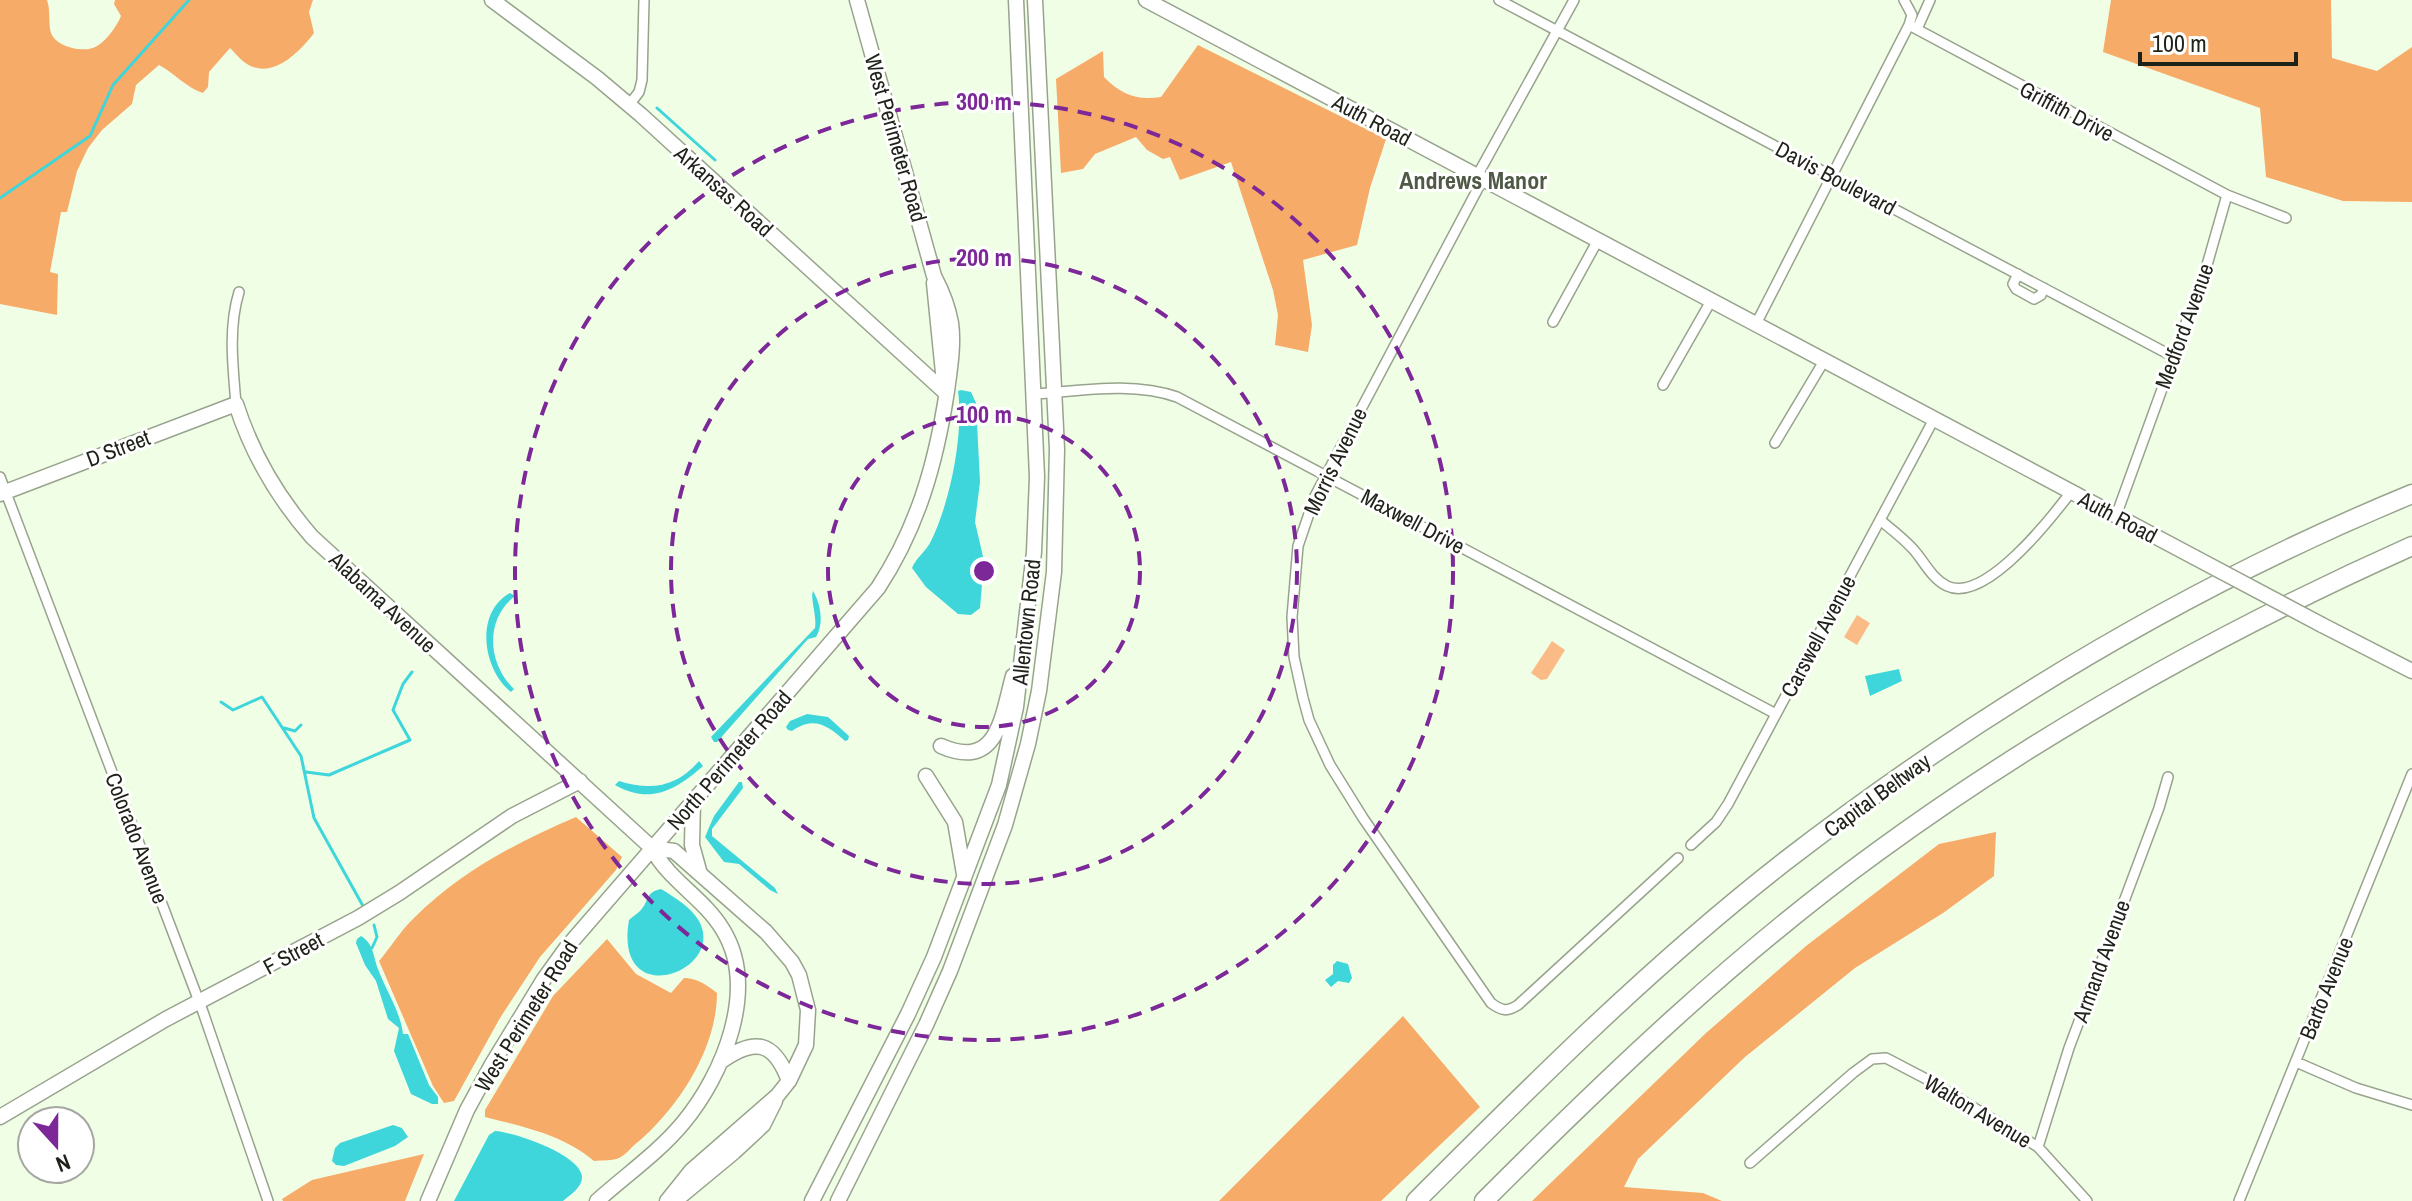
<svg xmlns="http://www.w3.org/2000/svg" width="2412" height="1201" viewBox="0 0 2412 1201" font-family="'Archivo Narrow',sans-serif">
<rect width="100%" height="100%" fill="#f1fee6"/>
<!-- green -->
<path fill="#fbbb86" d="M1857,615l13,8 -13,22 -13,-8z
M1552,641l13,9 -18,29 -6,1 -10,-7z"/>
<!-- forest -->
<path fill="#f7ab69" d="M0,0h47c4,11 1,23 4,33 5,14 34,21 46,13 10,-6 20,-20 24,-30l-7,-12 1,-4h198l-4,12 5,21c-15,20 -44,49 -70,29 -5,-4 -10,-10 -14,-14l-21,24 -1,15 -5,6c-16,-5 -29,-20 -44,-28l-23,20 -4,19 -30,26 -14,18 -11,23 -10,41h-6l-11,60 8,2 -1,41 -57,-11z
M2111,0h220l1,58 45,13 35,-24v155l-69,-1 -77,-24 -6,-69 -157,-56z
M1198,45l188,94 -16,49 -13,57 -54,15 9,65 -4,27 -33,-7 3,-30 -5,-25 -42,-128 -51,18 -10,-23 -7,2 -16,-9 -11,-13 -41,17 -12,15 -22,4 -5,-94 47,-28 1,26c17,17 32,24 57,20z
M576,817l46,40 -6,13 -76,87 -40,61 -46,83 -10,2 -11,-17 -54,-125c12,-14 22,-31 35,-43 46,-46 103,-76 162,-101z
M1996,832l-2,44 -51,37 -88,55 -110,89 -107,102 -14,28 79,6 19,8h-190l174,-168 100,-87 133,-102z
M607,939l29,35 35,19 13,-15c11,-1 25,8 33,15 0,55 -38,114 -79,149 -6,4 -12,13 -19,16 -6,3 -17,2 -25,3 -31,-26 -70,-34 -109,-44v-7l68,-114z
M1403,1016l77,91 -99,94h-162z
M424,1154l-19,47h-122l-1,-2 30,-19z"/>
<!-- water -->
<path fill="#3ed6db" d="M961,390l10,2 5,11 4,79 -5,40 9,39 -4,47 -9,7 -13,-1 -32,-27 -14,-19c4,-10 13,-16 18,-25 20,-39 34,-109 28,-152z
M813,591c8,13 11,33 3,46l-8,2 -91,103h-3l-3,-5 104,-109c2,-12 -5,-30 -2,-37z
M510,593l5,3c-30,23 -28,67 -1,93l-3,3c-28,-22 -37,-79 -1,-99z
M1899,669l3,12 -32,15 -5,-20z
M807,714l21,3 21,19 -1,4 -3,1c-18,-16 -31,-25 -53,-10l-4,-1 -2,-3 4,-6z
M699,761l4,5c-27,24 -53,39 -88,19l4,-4c32,10 58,6 80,-20z
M739,782h3l1,6 -31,41v7l63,52 3,6 -8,-4 -31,-26 -15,-2 -19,-25 9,-21z
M661,889c13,8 30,18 38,32 28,51 -86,92 -70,-1 3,-3 8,-6 11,-9 9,-9 5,-19 21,-22z
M361,936c13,8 12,20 17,33 8,22 22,41 25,65h5l21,51 9,12v7h-6l-21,-10 -17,-43 5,-23 -11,-9 -12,-38 -11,-16 -9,-22 1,-4z
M1337,961l11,3 4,14 -3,5 -11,-2 -7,6 -6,-7 8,-6v-9z
M393,1125l9,3 6,9 -13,9 -51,20 -8,-1 -4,-4 3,-13 5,-5z
M495,1131c19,1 84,23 87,45 1,11 -12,19 -19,25h-109l35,-66z"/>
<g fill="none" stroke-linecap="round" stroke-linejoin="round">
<!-- stream -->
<path stroke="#3ed6db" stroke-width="3" d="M657,108l58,52
M0,198l90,-62 23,-51 76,-85
M221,702l12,8 29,-13 39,59 13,62 49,88
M284,728l11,3 6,-6
M306,772l23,3 81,-35 -17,-30 10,-26 9,-12
M372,948l5,-11 -3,-12"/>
<!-- street casing -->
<g stroke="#98a38d" stroke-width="12">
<path id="street" d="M1499,0l673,356
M1909,25l318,170 59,23
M1917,29l13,-29
M629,105l10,-13 3,-12 2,-80
M1477,176l97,-176
M1483,179l-168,317 -17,50 -6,71 2,40 9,41 6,22 21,45 33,53 128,185c11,8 16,9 27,2l160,-147
M2018,274l-5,10 3,5 18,10 7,-4 3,-7
M1553,322l45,-82
M1756,324l153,-299 3,-10 -8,-15
M1663,385l48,-84
M1034,394c45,-3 99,-13 143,3l599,317
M236,404c-3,-37 -8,-76 3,-112
M1775,443l49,-82
M0,477l203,535 65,189
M2116,516l91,-251 20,-70
M1880,520c11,9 23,18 33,29 11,12 18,29 34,37 38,18 105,-69 124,-94
M1691,845l25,-23 12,-18 206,-385
M2296,1062l60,26 56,17
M2038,1147l31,-99 90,-240 9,-31
M1750,1163l103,-90 19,-14 14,-1 46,24 106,65 49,54
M2239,1201l173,-427"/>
</g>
<!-- secondary casing -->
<g stroke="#98a38d" stroke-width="17">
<path id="secondary" d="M492,0l105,78 44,37 305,278
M1146,0l1048,557
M934,283l9,90
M0,494l236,-90c16,50 42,94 76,133l340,311c17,33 52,50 71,82 36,59 0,145 -40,193 -24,29 -57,52 -86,78
M2322,625l90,46
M941,746c57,25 61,-30 72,-70
M926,776l29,46 9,52
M693,801l-1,44 8,29
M652,848l22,3 92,81 26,30 7,13 9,35 -2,35 -17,36 -12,15 -86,75 -24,30
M720,1062c35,-25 54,-21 69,19
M0,1117l166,-98 192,-101 41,-25 113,-77 68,-35
M673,1198l9,-3 52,-43 29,-27 12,-24
M428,1201l39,-91 24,-44 53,-87 23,-32 311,-359c40,-61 58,-125 69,-197 3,-23 7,-46 4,-68 -3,-17 -9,-32 -17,-47l-77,-276
M812,1201l96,-187 26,-57 65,-172 17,-78 18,-155 3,-75 -21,-477
M838,1201l88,-176 24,-54 55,-146 23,-81 11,-53 15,-119 3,-123 -22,-449"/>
</g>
<!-- highway casing -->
<g stroke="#98a38d" stroke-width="21">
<path id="highway" d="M1416,1201c118,-118 236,-236 368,-339 192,-148 404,-276 628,-368
M1484,1201c124,-124 251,-246 393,-349 167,-122 347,-222 535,-306"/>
</g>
<!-- street -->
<use href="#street" stroke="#fff" stroke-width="9"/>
<!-- secondary -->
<use href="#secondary" stroke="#fff" stroke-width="14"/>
<!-- highway -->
<use href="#highway" stroke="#fff" stroke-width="18"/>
<!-- secondary-bridge casing -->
<g stroke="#98a38d" stroke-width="17" stroke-linecap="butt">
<path id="secondary-bridge" d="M2194,557l128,68"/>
</g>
<!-- secondary-bridge -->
<use href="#secondary-bridge" stroke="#fff" stroke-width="14"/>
</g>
<!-- distance rings -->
<g fill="none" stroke="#7d2898" stroke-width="4" stroke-dasharray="14 10">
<circle cx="984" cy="571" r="156"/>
<circle cx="984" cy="571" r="313"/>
<circle cx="984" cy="571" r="469"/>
</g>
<g text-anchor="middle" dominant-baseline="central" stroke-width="6" stroke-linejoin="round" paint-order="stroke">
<!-- street labels -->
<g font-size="22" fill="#1e2219" stroke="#fff">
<text transform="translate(2067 111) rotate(28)">Griffith Drive</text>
<text transform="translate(1372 120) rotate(28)">Auth Road</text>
<text transform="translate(896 138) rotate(74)">West Perimeter Road</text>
<text transform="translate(1836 178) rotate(28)">Davis Boulevard</text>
<text transform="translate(724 191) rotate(42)">Arkansas Road</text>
<text transform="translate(2184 326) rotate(-70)">Medford Avenue</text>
<text transform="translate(118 448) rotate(-21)">D Street</text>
<text transform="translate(1335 461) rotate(-64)">Morris Avenue</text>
<text transform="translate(2118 517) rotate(28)">Auth Road</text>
<text transform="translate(1413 521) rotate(28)">Maxwell Drive</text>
<text transform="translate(383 602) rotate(43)">Alabama Avenue</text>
<text transform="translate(1026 622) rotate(-84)">Allentown Road</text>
<text transform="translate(1818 636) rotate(-62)">Carswell Avenue</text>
<text transform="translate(729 760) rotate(-49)">North Perimeter Road</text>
<text transform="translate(1877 795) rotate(-36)">Capital Beltway</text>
<text transform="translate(137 838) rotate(69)">Colorado Avenue</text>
<text transform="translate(293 953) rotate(-28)">F Street</text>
<text transform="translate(2101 961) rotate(-70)">Armand Avenue</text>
<text transform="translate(2326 988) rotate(-68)">Barto Avenue</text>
<text transform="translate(526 1016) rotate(-58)">West Perimeter Road</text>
<text transform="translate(1978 1111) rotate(31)">Walton Avenue</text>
</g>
<!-- neighbourhood labels -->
<g font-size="24" font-weight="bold" fill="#4f5945" stroke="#fff">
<text x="1473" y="180">Andrews Manor</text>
</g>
</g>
<circle cx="984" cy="571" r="12" fill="#7d2898" stroke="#fff" stroke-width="4"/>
<g font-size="24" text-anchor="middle" font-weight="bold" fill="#7d2898" stroke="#fff" stroke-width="6" stroke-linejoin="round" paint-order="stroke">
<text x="984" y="110">300 m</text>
<text x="984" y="266">200 m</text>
<text x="984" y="423">100 m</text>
</g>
<!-- north arrow -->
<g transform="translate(56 1145) rotate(159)"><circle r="38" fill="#ffffff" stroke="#a5a7a3" stroke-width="2"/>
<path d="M0-6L14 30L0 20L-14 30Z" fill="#7d2898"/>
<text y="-12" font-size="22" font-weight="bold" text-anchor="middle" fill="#1e2219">N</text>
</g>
<!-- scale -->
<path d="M2140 52v12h156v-12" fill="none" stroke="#1e2219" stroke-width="4"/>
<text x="2152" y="52" font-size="24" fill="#1e2219" stroke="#ffffff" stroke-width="6" paint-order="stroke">100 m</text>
</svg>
